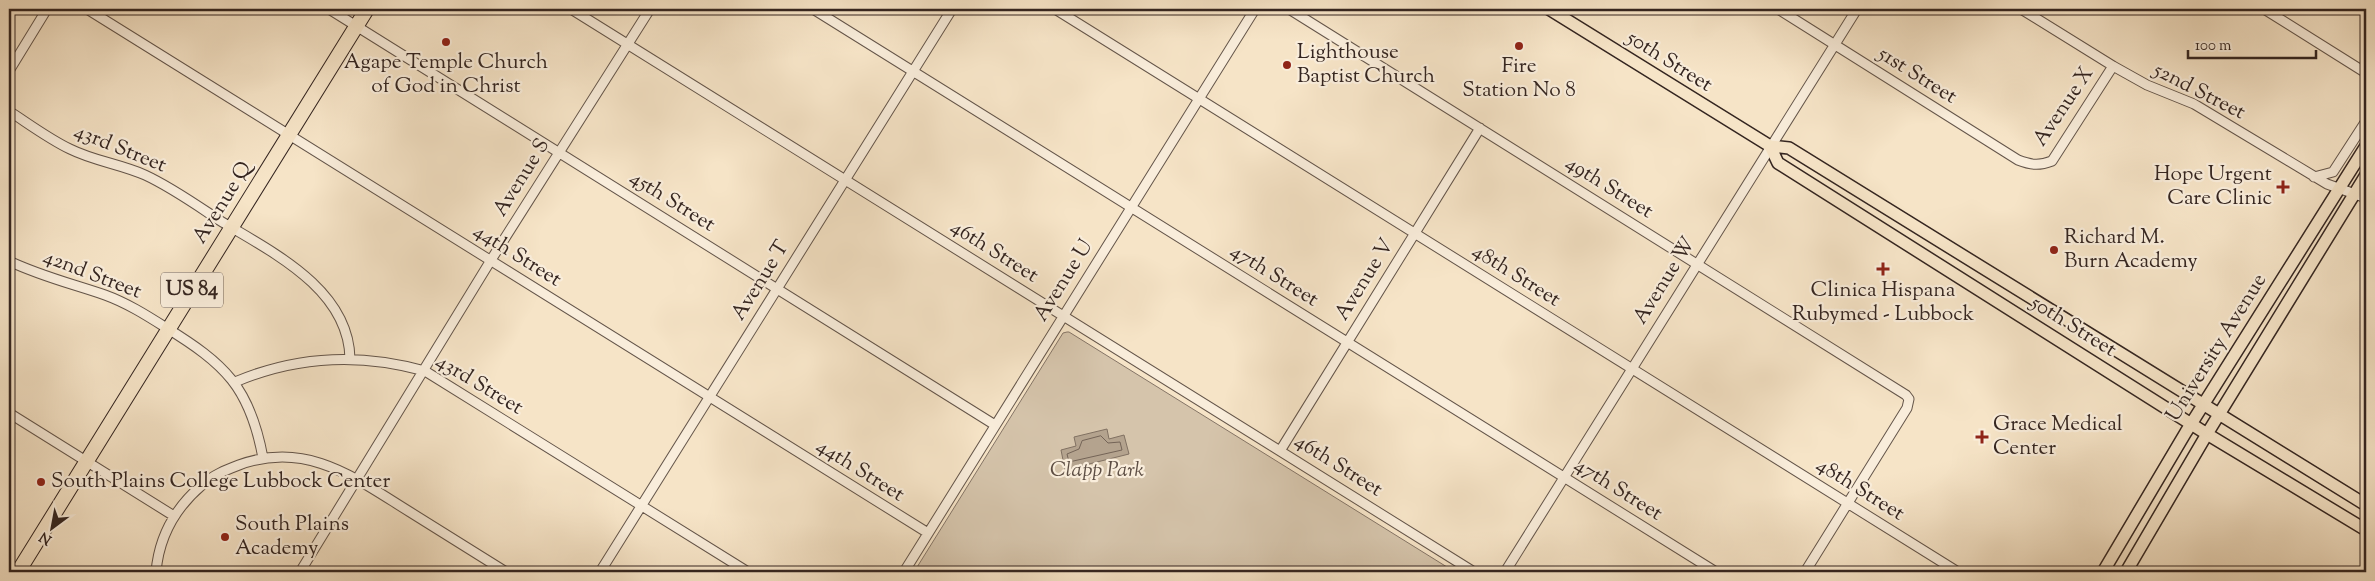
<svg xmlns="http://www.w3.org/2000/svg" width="2375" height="581" viewBox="0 0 2375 581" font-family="'Sorts Mill Goudy',serif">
<rect width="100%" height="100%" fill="#f6e4c7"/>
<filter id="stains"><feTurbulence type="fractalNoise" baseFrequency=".004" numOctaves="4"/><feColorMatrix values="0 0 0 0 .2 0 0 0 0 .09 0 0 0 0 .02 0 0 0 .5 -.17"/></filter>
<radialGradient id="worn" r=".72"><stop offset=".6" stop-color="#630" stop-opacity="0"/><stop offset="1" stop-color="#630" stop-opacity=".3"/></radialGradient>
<!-- green -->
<path fill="#d5c4ab" stroke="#847466" d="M1067,332h2l386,240h-541l149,-239z"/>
<!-- water -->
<path fill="#b4a38e" stroke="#817162" d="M1107,429l2,10 15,-4 5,19 -64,16 -4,-20 15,-4 -2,-9z"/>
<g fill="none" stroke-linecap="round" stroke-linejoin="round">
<!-- shore -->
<path stroke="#746457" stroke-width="1" d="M1101,436l7,7 12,-1 2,8 -53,12 -2,-8 12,-5 3,-8z"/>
<!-- minor casing -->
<g stroke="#64554a" stroke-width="11">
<path id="minor" d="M87,9l841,524
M329,9l666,416
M571,9l903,563
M813,9l903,563
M1055,9l903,563
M1289,9l617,386 3,4 -2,9 -102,164
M1778,9l240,151c13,5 21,6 34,1l61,-95
M2021,9l92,57 34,19 47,19 133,80 39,14
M2264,9l102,64
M9,71l38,-62
M9,111c20,13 40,28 61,38 24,12 50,15 75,26 26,12 50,29 74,45 53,32 130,69 131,139
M2314,177l19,-5 33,-51
M9,261c31,15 64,23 96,34 22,8 41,20 60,32 60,37 85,60 98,131
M235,382c61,-26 126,-29 190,-11l323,201
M9,413l165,103
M1280,451l200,-323
M156,572c3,-35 19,-64 46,-87 11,-10 24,-15 37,-20 68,-25 116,13 171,47 32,20 64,40 96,60
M300,572l191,-312 159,-251
M600,572l352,-563
M904,572l351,-563
M1505,572l352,-563"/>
</g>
<!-- major casing -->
<g stroke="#342520" stroke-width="14">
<path id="major" d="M1549,9l221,137 19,2 577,357
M1770,146l8,17 429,271 159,96
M2103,572l83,-140 180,-286
M2126,572l81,-138 159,-259"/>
</g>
<!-- highway casing -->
<g stroke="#342520" stroke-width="16">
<path id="highway" d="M18,572l349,-563"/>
</g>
<!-- minor -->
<use href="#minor" stroke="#f9eddb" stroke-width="9"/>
<!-- major -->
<use href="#major" stroke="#f6e4c7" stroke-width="11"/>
<!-- highway -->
<use href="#highway" stroke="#f6e4c7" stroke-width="14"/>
</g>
<!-- markers -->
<g fill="#8f2418" stroke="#f9eddb" stroke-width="2">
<circle cx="446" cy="42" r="5"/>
<circle cx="1519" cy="46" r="5"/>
<circle cx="1287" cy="65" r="5"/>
<path d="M2280.5 179.5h5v5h5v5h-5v5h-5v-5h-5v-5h5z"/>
<circle cx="2054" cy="250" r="5"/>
<path d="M1880.5 261.5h5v5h5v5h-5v5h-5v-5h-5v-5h5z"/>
<path d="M1979.5 429.5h5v5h5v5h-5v5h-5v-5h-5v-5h5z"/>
<circle cx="41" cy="482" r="5"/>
<circle cx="225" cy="537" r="5"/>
</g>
<g text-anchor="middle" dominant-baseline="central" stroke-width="4.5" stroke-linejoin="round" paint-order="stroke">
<!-- shield labels -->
<rect fill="#f9eddb" stroke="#6f6158" stroke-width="1" x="161" y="272.5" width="62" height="35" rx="4"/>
<g font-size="20" font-weight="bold" fill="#342520">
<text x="192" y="290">US 84</text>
</g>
<!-- poi labels -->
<g font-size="21" fill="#342520" stroke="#f9eddb" text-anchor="start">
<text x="1297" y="53">Lighthouse<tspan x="1297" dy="24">Baptist Church</tspan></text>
<text x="446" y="63" text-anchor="middle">Agape Temple Church<tspan x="446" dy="24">of God in Christ</tspan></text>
<text x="1519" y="67" text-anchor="middle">Fire<tspan x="1519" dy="24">Station No 8</tspan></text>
<text x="2272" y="175" text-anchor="end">Hope Urgent<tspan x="2272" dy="24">Care Clinic</tspan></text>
<text x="2064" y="238">Richard M.<tspan x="2064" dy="24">Burn Academy</tspan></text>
<text x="1883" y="291" text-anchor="middle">Clinica Hispana<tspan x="1883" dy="24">Rubymed - Lubbock</tspan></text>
<text x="1993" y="425">Grace Medical<tspan x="1993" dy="24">Center</tspan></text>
<text x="51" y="482">South Plains College Lubbock Center</text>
<text x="235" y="525">South Plains<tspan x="235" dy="24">Academy</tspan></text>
</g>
<!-- street labels -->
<g font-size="21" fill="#342520" stroke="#f9eddb">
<text transform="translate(1669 62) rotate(32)">50th Street</text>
<text transform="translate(1917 76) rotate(32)">51st Street</text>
<text transform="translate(2199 92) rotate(27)">52nd Street</text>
<text transform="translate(2064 107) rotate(-56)">Avenue X</text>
<text transform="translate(120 149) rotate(22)">43rd Street</text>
<text transform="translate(522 178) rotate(-58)">Avenue S</text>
<text transform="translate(1609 188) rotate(32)">49th Street</text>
<text transform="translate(672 202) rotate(32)">45th Street</text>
<text transform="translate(223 203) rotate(-58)">Avenue Q</text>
<text transform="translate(994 252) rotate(32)">46th Street</text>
<text transform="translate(517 256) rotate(32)">44th Street</text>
<text transform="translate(92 275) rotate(21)">42nd Street</text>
<text transform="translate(1274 276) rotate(32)">47th Street</text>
<text transform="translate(1516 276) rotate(32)">48th Street</text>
<text transform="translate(1365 280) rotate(-58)">Avenue V</text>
<text transform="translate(761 281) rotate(-58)">Avenue T</text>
<text transform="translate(1064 281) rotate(-58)">Avenue U</text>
<text transform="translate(1665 281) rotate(-58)">Avenue W</text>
<text transform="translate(2073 327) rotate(32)">50th Street</text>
<text transform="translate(2217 348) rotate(-58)">University Avenue</text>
<text transform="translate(479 385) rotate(31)">43rd Street</text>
<text transform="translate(1338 466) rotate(32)">46th Street</text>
<text transform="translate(860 471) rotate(32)">44th Street</text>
<text transform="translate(1618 490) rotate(32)">47th Street</text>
<text transform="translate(1860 490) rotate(32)">48th Street</text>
</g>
<!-- park labels -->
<g font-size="21" font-style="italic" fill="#5c4d43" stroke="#f9eddb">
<text x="1097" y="471">Clapp Park</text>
</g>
</g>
<!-- margin -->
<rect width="2375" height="581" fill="none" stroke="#f6e4c7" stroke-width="30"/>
<rect x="10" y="10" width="2355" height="561" fill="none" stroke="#342520" stroke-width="2.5"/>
<rect x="15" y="15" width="2345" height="551" fill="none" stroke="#342520"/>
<!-- north arrow -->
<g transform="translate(52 528) rotate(212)" stroke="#f9eddb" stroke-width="4" paint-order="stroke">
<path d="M0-4L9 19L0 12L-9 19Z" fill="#342520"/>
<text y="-8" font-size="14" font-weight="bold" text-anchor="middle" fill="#342520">N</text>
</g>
<!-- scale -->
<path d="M2188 50v8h128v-8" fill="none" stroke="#342520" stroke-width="2.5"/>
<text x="2195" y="50" font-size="15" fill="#342520" stroke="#f9eddb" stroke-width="4" paint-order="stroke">100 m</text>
<rect width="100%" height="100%" filter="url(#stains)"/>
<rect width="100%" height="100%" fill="url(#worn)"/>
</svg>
